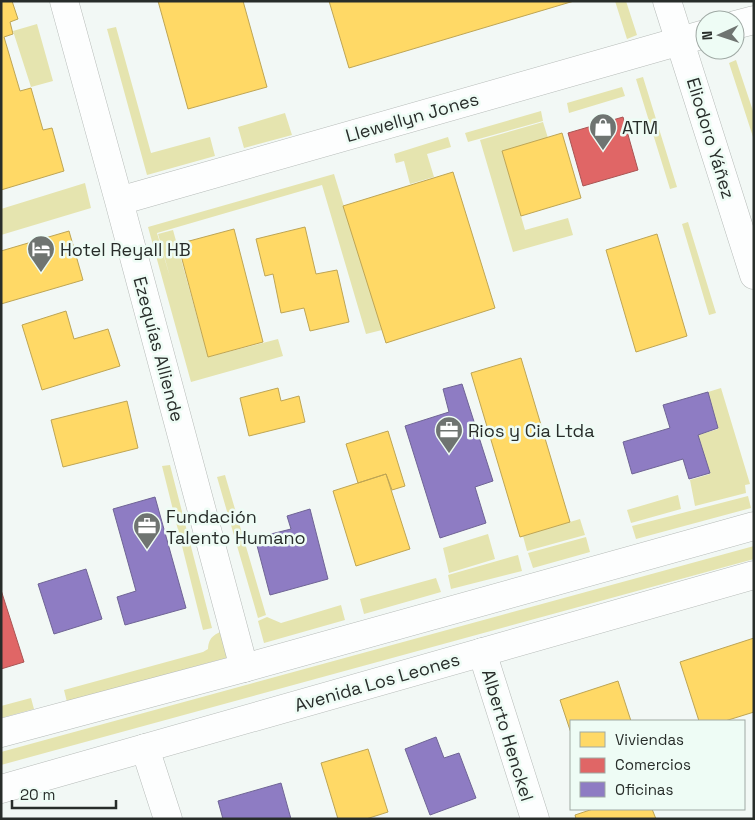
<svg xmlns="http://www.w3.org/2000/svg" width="755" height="820" viewBox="0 0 755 820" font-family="'Space Grotesk',sans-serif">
<rect width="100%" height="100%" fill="#f2f8f5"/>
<!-- green -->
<path fill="#e5e4af" d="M615,1h11l11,34 -10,4z
M37,24l16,57 -22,6 -18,-56z
M116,27l35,126 59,-16 5,19 -68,19 -40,-146z
M736,60l18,54v26l-25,-77z
M643,77l34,110 -7,2 -34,-110z
M622,87l3,9 -56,17 -2,-10z
M541,111l2,10 -75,21 -3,-9z
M285,113l7,22 -48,13 -6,-21z
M543,122l5,16 -46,13 23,79 43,-12 5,17 -60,17 -33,-112z
M448,137l3,10 -24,7 7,23 -24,7 -6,-23 -8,2 -2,-9z
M334,174l48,156 -16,4 -44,-149 -165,48 13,44 -12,-43 15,-4 35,127 70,-18 5,17 -92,26 -43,-155z
M85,183l6,25 -90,27v-26z
M688,222l28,91 -7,2 -27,-91z
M721,388l29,96 -5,1 1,8 -51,13 -5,-26 20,-6 -12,-39 20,-6 -10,-37z
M170,465l42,163 -9,2 -41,-164z
M225,475l41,140 -8,3 -41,-141z
M678,495l3,14 -50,14 -4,-13z
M748,496l3,12 -115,31 -4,-13z
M580,519l5,16 -58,16 -4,-15z
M488,534l7,25 -46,14 -6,-25z
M586,537l4,15 -57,16 -5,-15z
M754,546v13l-753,206v-13z
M518,555l4,16 -71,18 -3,-14z
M436,578l5,14 -77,22 -4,-15z
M341,605l4,15 -81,23 -6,-22 9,-4 14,6z
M226,630l7,26 -166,46 -3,-12 139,-38 5,-3c1,-13 7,-15 18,-19z
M31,698l3,11 -33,9v-12z"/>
<!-- homes -->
<path fill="#ffd966" stroke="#bea554" d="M1,1h11l6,18 -8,3 3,12 -9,3 16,54 11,-3 12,42 9,-2 12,43 -63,19z
M158,1h85l24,86 -79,22z
M329,1h245l-225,67z
M562,133l19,65 -60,18 -19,-65z
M453,172l42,136 -109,35 -43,-137z
M305,227l11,47 21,-4 12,52 -39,9 -6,-23 -23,5 -8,-39 -8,2 -9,-37z
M234,229l29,113 -55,15 -30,-113z
M69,231l14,49 -82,24v-53z
M657,234l30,102 -51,16 -30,-102z
M66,311l8,28 34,-10 12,37 -78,24 -20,-65z
M521,358l49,164 -50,15 -49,-164z
M278,388l3,13 18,-5 6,26 -56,14 -9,-38z
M127,401l11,47 -75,19 -12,-47z
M388,431l17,55 -13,4 -6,-16 -28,9 -12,-39z
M386,474l24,75 -54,17 -23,-75z
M754,638v74l-29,9h-26l-19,-59z
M618,681l13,40h-60v12l-11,-33z
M368,749l20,63 -22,7h-28l-17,-56z
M593,809h59l4,10h-80l-1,-4z"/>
<!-- shops -->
<path fill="#e06666" stroke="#a95554" d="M623,117l15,53 -55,16 -15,-53z
M1,590l23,72 -23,7z"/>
<!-- offices -->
<path fill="#8e7cc3" stroke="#6f6495" d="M462,384l31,97 -18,6 11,36 -46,15 -35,-112 44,-14 -6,-23z
M708,392l10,36 -20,7 12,38 -21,6 -6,-20 -51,15 -9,-32 47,-14 -7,-23z
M155,497l31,111 -61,17 -8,-28 19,-6 -23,-82z
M310,509l18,70 -58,16 -15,-57 36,-9 -4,-13z
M86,569l16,50 -48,15 -16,-50z
M436,737l8,21 15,-5 17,45 -46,17 -25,-66z
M281,783l10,36h-68l-5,-18z"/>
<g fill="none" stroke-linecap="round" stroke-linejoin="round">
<!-- street casing -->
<g stroke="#b6bbb8" stroke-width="29">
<path id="street" d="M64,1l55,200 125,467
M735,25l19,-5
M119,201l586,-167
M482,652l53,167
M145,748l23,71"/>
</g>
<!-- primary casing -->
<g stroke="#b6bbb8" stroke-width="29">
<path id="primary" d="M667,1l87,274
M1,733l243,-65 510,-142
M1,789l753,-214"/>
</g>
<!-- street -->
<use href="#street" stroke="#fdfefe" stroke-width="28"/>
<!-- primary -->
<use href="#primary" stroke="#fdfefe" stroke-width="28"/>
</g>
<!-- icons -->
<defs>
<g id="shop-pin" transform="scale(1.4375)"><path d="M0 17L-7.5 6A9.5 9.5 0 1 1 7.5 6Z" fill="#6f7471" stroke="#eefcf5"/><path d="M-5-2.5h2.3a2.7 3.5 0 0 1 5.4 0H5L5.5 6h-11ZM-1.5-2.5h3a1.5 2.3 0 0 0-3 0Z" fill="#fff"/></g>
<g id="hotel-pin" transform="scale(1.4375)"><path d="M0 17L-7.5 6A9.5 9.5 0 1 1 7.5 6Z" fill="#6f7471" stroke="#eefcf5"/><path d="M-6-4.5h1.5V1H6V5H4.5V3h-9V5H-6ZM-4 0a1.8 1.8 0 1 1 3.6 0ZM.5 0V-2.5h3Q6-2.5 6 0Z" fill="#fff"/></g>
<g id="office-pin" transform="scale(1.4375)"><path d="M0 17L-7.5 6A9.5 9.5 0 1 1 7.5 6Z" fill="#6f7471" stroke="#eefcf5"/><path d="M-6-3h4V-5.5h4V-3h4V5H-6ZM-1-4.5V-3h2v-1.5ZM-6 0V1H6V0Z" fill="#fff"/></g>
</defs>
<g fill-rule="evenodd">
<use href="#shop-pin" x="603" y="127"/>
<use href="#hotel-pin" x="41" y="249"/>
<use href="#office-pin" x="449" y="430"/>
<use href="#office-pin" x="147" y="526"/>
</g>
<g text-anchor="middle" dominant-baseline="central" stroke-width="5" stroke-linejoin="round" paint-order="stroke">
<!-- street labels -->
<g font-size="18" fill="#282d2a" stroke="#eefcf5">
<text transform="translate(412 117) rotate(-16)">Llewellyn Jones</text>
<text transform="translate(711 138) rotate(73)">Eliodoro Yáñez</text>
<text transform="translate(159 349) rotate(75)">Ezequías Alliende</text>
<text transform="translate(377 682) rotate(-16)">Avenida Los Leones</text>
<text transform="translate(508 735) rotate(73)">Alberto Henckel</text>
</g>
<!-- poi labels -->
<g font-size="18" fill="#282d2a" stroke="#eefcf5" text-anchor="start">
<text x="622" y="127">ATM</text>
<text x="60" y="249">Hotel Reyall HB</text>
<text x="468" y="430">Rios y Cia Ltda</text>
<text x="166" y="516">Fundación<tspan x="166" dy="21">Talento Humano</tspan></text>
</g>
</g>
<!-- border -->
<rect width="755" height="820" fill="none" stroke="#282d2a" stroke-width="5"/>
<!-- legend -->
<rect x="570" y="720" width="175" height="90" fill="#eefcf5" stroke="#9fa9a4"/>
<rect x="580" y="732" width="25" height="15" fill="#ffd966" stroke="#9fa9a4"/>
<text x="615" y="745" font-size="15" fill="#282d2a">Viviendas</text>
<rect x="580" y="758" width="25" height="15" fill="#e06666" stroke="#9fa9a4"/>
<text x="615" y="770" font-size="15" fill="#282d2a">Comercios</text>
<rect x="580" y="782" width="25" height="15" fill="#8e7cc3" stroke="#9fa9a4"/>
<text x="615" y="795" font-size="15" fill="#282d2a">Oficinas</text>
<!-- north arrow -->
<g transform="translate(720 35) rotate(267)"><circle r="24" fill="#eefcf5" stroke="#9fa9a4"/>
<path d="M0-4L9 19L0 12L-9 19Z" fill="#6f7471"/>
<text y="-8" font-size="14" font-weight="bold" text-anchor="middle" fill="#282d2a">N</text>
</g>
<!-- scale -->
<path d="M12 800v8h104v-8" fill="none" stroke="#282d2a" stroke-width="2.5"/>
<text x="20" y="800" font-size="15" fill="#282d2a" stroke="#eefcf5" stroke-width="4" paint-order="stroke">20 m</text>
</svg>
